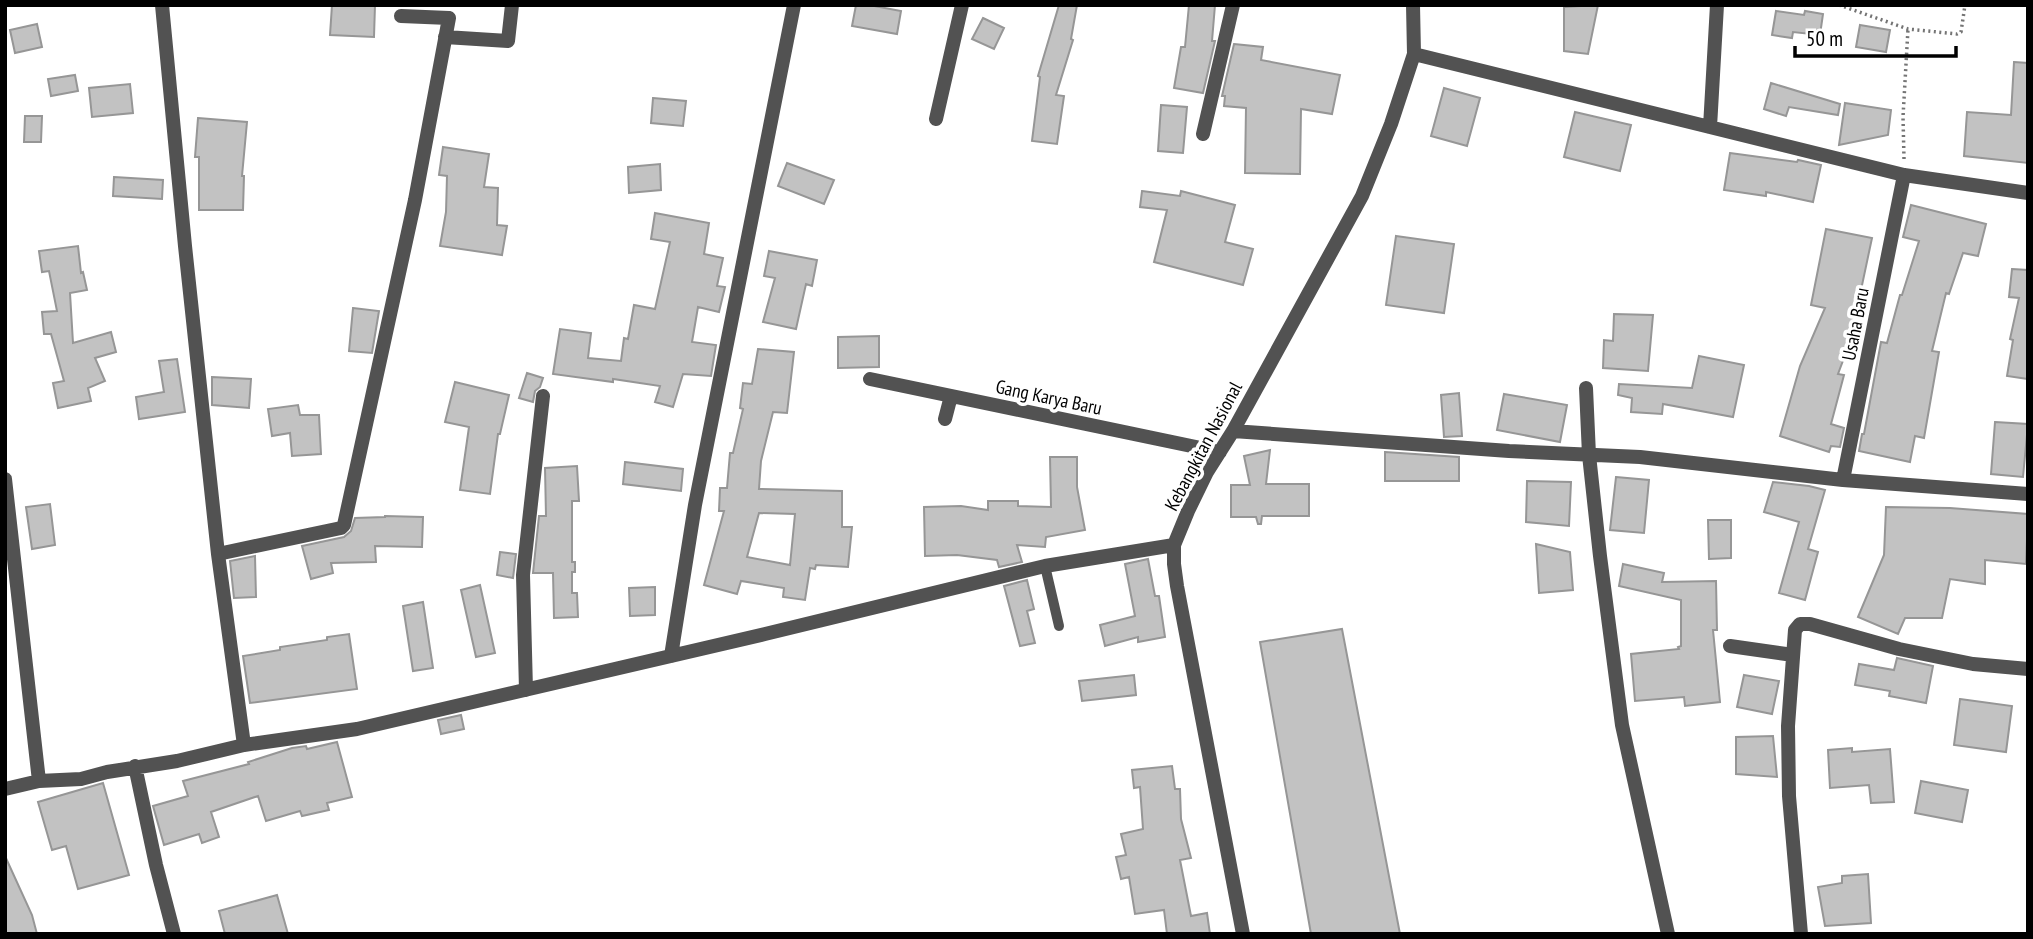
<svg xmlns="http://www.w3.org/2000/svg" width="2033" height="939" viewBox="0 0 2033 939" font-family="'PT Sans Narrow',sans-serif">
<rect width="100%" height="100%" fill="#fff"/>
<!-- building -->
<path fill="#c2c2c2" stroke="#969696" stroke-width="2" fill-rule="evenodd" d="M332,5h43l-1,32 -44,-2z
M856,5h13l32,6 -4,23 -45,-8z
M1059,5h18l-6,34 2,1 -17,55 8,1 -7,48 -25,-3 8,-64 -2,-1z
M1189,5h26l-3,36h3l-12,52 -29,-5 7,-41h4z
M1598,5l-10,49 -24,-3v-44z
M1776,11l28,4 1,-4 18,3 -3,21 -27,-3 -1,6 -20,-3z
M983,18l21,10 -10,21 -22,-10z
M37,24l5,23 -27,6 -5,-23z
M1860,25l30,5 -4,22 -30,-5z
M1234,44l29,3 -2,13 79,15 -8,39 -31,-5 -1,65 -55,-1 1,-65 -22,-2 1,-10h-3z
M2014,62l14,1v100l-64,-7 3,-44 44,3z
M75,75l3,16 -27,5 -3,-17z
M1771,83l69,21 -2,11 -49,-8 -3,9 -22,-7z
M130,84l3,29 -41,4 -3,-29z
M1444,88l36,10 -13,48 -36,-10z
M653,98l33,3 -3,25 -32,-3z
M1845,103l46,7 -3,25 -49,10z
M1161,105l26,2 -4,46 -25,-2z
M1575,112l56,13 -11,46 -56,-14z
M25,116h17l-1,26h-17z
M198,118l49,4 -5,54h2l-1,34h-44v-53h-4z
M443,147l46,7 -5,33 14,1 -1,37 10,1 -5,29 -62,-9 6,-34 1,-36 -8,-1z
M1730,153l67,9 1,-2 23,5 -8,37 -47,-10v4l-42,-6z
M787,163l47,17 -10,24 -46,-18z
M660,164l1,26 -32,3 -1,-26z
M114,177l49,3 -1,19 -49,-3z
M1142,191l38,5 1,-5 54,14 -10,37 28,7 -10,36 -89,-23 13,-52 -27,-3z
M1911,205l75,19 -8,32 -15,-3 -14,41 -3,-1 -14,58 7,1 -15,86 -9,-2 -5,26 -51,-11 3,-17h2l17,-92 6,1 13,-48h2l17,-54 -16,-4z
M655,213l54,10 -5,31 19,4 -6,28 8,1 -6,25 -21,-5 -6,35 24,3 -5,31 -28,-2 -10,33 -18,-5 5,-16 -47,-7v3l-60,-8 7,-45 31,4 -3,25 33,3 3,-23 4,1 6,-34 21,4 15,-67 -19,-3z
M1826,229l46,9 -22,104 -12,32 6,1 -13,49 13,4 -4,19 -9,-1 -2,6 -49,-16 20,-70 25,-58 -14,-3z
M1396,236l58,8 -10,69 -58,-8z
M78,246l3,27 2,-1 4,18 -17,3 3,50 38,-11 5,20 -21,6 10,23 -17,7 3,13 -33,7 -5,-25 11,-2 -13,-47h-7l-2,-22 15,-1 -8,-40 -7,1 -3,-21z
M769,251l48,9 -5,26 -6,-2 -10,45 -33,-7 12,-44 -11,-2z
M2012,269l16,1v109l-21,-3 6,-36 -3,-1 9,-41 -10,-1z
M353,308l26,3 -7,42 -23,-2z
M1614,314l39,1 -5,56 -45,-3 1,-28 9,1z
M879,336v31l-41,1v-31z
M758,349l36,3 -7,61 -14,-1 -12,49 -2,28 83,2v36h10l-4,40 -32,-2 -1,4 -5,-1 -5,32 -22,-3 1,-9 -43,-7 -4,13 -33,-9 20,-74h-5l1,-23h7l3,-35h3l10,-44 -3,-1 3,-25 9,1zM759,513l36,1 -5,51 -43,-8z
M1699,356l45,9 -11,52 -70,-13 -1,10 -31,-2 1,-14 -14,-3 1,-11 73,4z
M177,359l8,53 -46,7 -3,-22 28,-5 -5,-31z
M527,373l16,5 -3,9 -5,4 -2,11 -14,-4z
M212,377l39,2 -2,29 -37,-3z
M455,382l54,13 -9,39h-2l-8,60 -30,-4 9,-63 -24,-5z
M1459,393l3,43 -18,1 -3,-42z
M1504,394l63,11 -7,37 -63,-12z
M298,405l2,10h19l2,39 -29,2 -2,-23 -18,3 -4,-27z
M1995,422l33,2 -5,53 -32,-3z
M1270,450l-4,34h43v32h-47l-1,8h-3l-2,-7h-25v-32h19l-6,-29z
M1385,452l74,5v24h-74z
M1050,457h27v30l8,43 -39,7 -1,10 -28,-2 5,17 -23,5 -2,-7 -40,-5 -32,1 -1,-49 37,-1 27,4v-9h30v5l33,1z
M625,462l58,7 -2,22 -58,-7z
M577,466l2,35h-7v61h3v10h-3v21h5l1,24 -24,1 -1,-45h-20l6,-57h7l-1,-48z
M1616,477l33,3 -5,53 -34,-3z
M1527,481l44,1 -2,44 -43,-4z
M1773,482l36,4 16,4 -17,59 10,3 -13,48 -26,-7 20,-71 -35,-10z
M50,504l5,41 -23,4 -6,-42z
M1886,507l64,1 78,6 -2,50 -41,-4v24l-35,-5 -8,39h-37l-7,16 -40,-17 26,-62z
M385,516l38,1 -1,30 -47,-1 1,16 -45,1 2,10 -22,6 -9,-33 42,-9 7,-6 4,-13 30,-1z
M1708,520h23v38l-22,1z
M1536,544l34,8 3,38 -34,3z
M500,552l16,2 -3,24 -16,-3z
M255,556l1,41 -22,1 -4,-37z
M1148,559l7,37h4l6,41 -27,5v-5l-33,9 -5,-21 35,-9 -10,-52z
M1623,564l41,9 -2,9 54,-1 1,49h-4l7,72 -35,4 -1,-9 -49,4 -4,-47 48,-5 -1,-2 3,-1v-46l-62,-14z
M1027,580l7,29 -7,2 8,32 -15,3 -16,-60z
M480,585l15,68 -19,4 -15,-67z
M655,587v28l-25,1 -1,-28z
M423,602l10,66 -20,3 -10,-65z
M1342,629l58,305h-89l-51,-292z
M349,634l8,55 -107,14 -7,-47 37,-6v-3l47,-7v-3z
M1897,658l36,8 -7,37 -37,-7 1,-5 -35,-6 4,-21 35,6z
M1134,675l2,20 -54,6 -3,-20z
M1744,675l35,6 -7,33 -35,-7z
M1960,699l52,7 -6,46 -52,-7z
M461,715l3,14 -23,5 -3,-14z
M1773,736l4,41 -41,-3v-37z
M337,742l15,55 -25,6 2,7 -27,6 -2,-5 -34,10 -8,-25 -47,16 8,25 -17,6 -3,-9 -35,11 -11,-39 35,-10 -5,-15 66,-17 -1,-2 44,-14 14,-2 1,3z
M1852,748v4l38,-3 4,53 -23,1 -2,-18 -39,3 -2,-38z
M1172,766l3,23h5l1,30 10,39 -11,2 11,56 16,-3 3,21h-43l-3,-24 -29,4 -6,-37 -8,2 -5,-22 10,-2 -5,-21 22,-5 -3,-42 -6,1 -2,-18z
M1921,781l47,9 -6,32 -47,-9z
M103,783l26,92 -51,14 -12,-43 -14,4 -14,-48z
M5,856l27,59 5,19h-32z
M1868,874l3,49 -46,3 -7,-39 24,-4v-7z
M277,895l11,39h-63l-6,-23z"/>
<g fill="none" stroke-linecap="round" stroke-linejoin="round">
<!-- path -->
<path stroke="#747474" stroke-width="3.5" stroke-dasharray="2 3.5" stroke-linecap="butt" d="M1839,5l69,24 49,5 4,-2 4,-27
M1904,159l-1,-42 5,-88"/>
<!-- service -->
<path stroke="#525252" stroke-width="10" d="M1045,566l14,60"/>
<!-- minor -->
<path stroke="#525252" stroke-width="14" d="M162,5l23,241 33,308
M445,37l63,4 4,-36
M1414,54l490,121 124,18
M936,119l26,-114
M1710,127l7,-122
M1203,134l30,-129
M870,379l350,73
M1586,388l3,67 11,101 22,169 46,209
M945,419l6,-23
M1233,431l276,20 131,6 203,23 185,14
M5,479l34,302
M1843,480l61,-305
M1730,646l63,9
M671,656l24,-151 99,-500
M526,690l-3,-115 20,-179
M244,745l-26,-191 123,-26 3,-3 71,-325 34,-182 -48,-2
M135,766l21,99 18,69
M5,789l34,-8 42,-2 26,-7 70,-11 67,-16 113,-16 408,-95 280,-68 129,-21
M1243,934l-66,-348 -3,-22v-19l14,-34 19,-39 26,-41 129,-235 29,-72 23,-70 -1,-49
M1801,934l-12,-138 -1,-70 7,-96 5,-6h10l89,25 74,15 55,5"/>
</g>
<g text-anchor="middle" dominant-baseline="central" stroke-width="7" stroke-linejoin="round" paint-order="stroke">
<!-- street labels -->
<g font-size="19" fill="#000" stroke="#fff">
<text transform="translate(1855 324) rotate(-79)">Usaha Baru</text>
<text transform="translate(1049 397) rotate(12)">Gang Karya Baru</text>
<text transform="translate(1203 446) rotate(-62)">Kebangkitan Nasional</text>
</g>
</g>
<!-- border -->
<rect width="2033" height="939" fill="none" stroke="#000000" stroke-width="14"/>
<!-- scale -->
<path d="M1795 46v10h161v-10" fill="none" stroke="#000000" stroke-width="3.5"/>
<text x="1806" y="46" font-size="21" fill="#000000" stroke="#ffffff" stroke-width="5" paint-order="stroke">50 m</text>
</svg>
